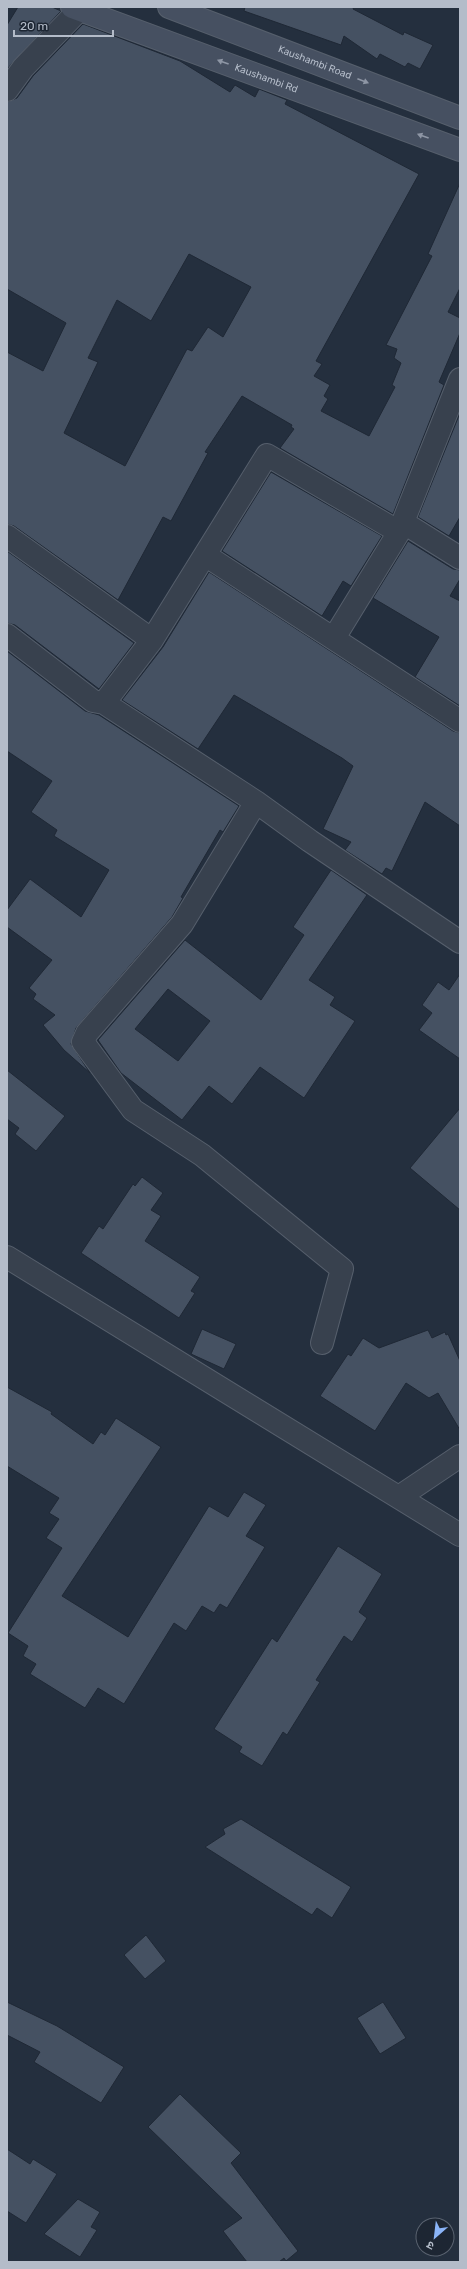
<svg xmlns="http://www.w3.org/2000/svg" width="467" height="2269" viewBox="0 0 467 2269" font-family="Rubik,'Noto Sans Devanagari',sans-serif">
<rect width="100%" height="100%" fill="#242f3e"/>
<!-- building -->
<path fill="#455162" stroke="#1f2835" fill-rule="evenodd" d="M18,7h34l9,4 -54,58v-44z
M245,7h109l-1,2 50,26 1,-3 29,13 -13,24 -12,-6 -3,4 -25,-13 -3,5 -33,-23 -3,9 -97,-34z
M83,24l97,37 50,31 5,-7 20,12 4,-8 28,11 -2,4 134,70 -103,187 6,3 -8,12 16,9 -6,11 4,3 -7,12 48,25 26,-49 -3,-2 9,-22 -7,-5 3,-9 -11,-4 46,-89 -4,-2 32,-71v105l-12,24 12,6v15l-21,49 5,3 -51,129 -113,-66 14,-19 -3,-2 1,-2 -50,-29 -37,56 3,1 -37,68 -8,-4 -45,83 -104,-74 -7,-2v-172l36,19 23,-48 -59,-34v-187l10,-4 16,-22zM189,254l62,33 -28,50 -15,-10 -16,24 -5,-2 -62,117 -61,-33 34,-71 -10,-4 29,-58 34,21z
M460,413v104l-11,19 -31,-19z
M271,472l111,64 -31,50 -8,-5 -21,35 -100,-65z
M408,541l45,28 7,1v9l-10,17 10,5v105l-45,-29 24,-40 -66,-39z
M7,551l127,92 -35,46 -84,-64 -8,-2z
M209,572l244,159 7,2v93l-35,-24 -33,69 -6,-3 -4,6 -37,-24 6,-8 -28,-13 30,-63 -11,-8 -108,-63 -36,54 -76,-49 41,-53z
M7,651l78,60 14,4 140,91 -16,26 -3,-2 -39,67 2,1 -11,19 -96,111 -5,16 19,29 -26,-23 -21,-25 12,-10 -22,-16 3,-5 -7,-6 23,-28 -45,-33v-17l23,-31 51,38 28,-47 -55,-34 3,-6 -26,-18 21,-31 -45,-30z
M331,870l36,25 -58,85 26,17 -5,8 25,16 -51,77 -44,-31 -28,37 -23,-18 -27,34 -61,-47 -23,-33 87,-100 76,60 43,-65 -11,-8zM168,989l42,32 -32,40 -43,-32z
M460,974v85l-41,-29 13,-17 -10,-8 16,-23 11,8z
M7,1070l58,46 -29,35 -21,-17 4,-6 -12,-9z
M460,1108v102l-50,-42z
M142,1177l21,16 -12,17 10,6 -16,25 55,36 -9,14 4,2 -16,25 -98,-65 18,-27 4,3 30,-45 2,2z
M202,1329l34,15 -12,25 -33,-15z
M428,1330l4,8 13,-6 1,3 2,-1 12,27v69l-22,-37 -9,5 -23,-15 -31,48 -55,-35 28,-42 3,2 12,-18 16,10z
M7,1387l45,25 -1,2 42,30 8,-12 4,3 11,-17 45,29 -99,149 66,41 81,-131 19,11 16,-25 22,13 -20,31 19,11 -38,61 -7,-4 -6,9 -12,-7 -16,25 -12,-8 -50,81 -26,-16 -13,20 -55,-34 6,-10 -13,-8 5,-10 -20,-13 54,-85 -16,-10 13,-19 -10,-6 10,-15 -52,-32z
M338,1546l44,28 -23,38 8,6 -15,24 -8,-6 -28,44 4,2 -33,53 -4,-3 -21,34 -23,-14 3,-5 -28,-18 58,-91 5,4z
M241,1819l110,68 -19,31 -15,-10 -5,7 -107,-68 20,-13 -2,-5z
M146,1935l20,26 -21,18 -21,-24z
M7,2002l50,24 67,41 -23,36 -67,-41 6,-10 -33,-17z
M383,2002l23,36 -26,16 -23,-36z
M180,2094l61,59 -10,10 67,88 -12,10 -2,-3 -5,4h-32l-24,-31 19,-13 -94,-91z
M7,2149l23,15 3,-5 24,15 -31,49 -19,-12z
M78,2199l22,13 -9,15 6,3 -17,27 -36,-23z"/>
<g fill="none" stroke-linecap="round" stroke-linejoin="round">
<!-- minor casing -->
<g stroke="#565f6c" stroke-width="24">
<path id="minor" d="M7,90l16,-22 56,-58
M7,536l145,104
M205,555l255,166
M7,635l86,66 11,2 152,99 54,39 150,101
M334,638l65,-106 61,-153
M104,703l48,-63 115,-185 132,77 5,-9 56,35
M256,802l-74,122 -95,109 -4,9 50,68 69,45 140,114 -20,74
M7,1257l453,278
M399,1497l61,-41"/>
</g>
<!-- secondary casing -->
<g stroke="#565f6c" stroke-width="24">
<g id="secondary">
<path id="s1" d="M72,7l388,143"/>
<path id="s2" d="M169,7l291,111"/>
</g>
</g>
<!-- minor -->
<use href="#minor" stroke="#38414e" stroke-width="22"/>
<!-- secondary -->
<use href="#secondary" stroke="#465061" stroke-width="22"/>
</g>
<!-- one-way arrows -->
<defs><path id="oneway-solid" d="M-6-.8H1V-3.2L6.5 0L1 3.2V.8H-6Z"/></defs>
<g fill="#8e96a5">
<use href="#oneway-solid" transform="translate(223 62) rotate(-160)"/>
<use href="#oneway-solid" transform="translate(363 81) rotate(21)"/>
<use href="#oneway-solid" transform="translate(423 136) rotate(-160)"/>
</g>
<g text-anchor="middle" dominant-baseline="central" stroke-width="3.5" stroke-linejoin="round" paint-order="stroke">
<!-- street labels -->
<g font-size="10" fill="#b4bcc9" stroke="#1d2633">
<text stroke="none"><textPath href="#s2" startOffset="156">Kaushambi Road</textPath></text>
<text stroke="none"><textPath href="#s1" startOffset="207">Kaushambi Rd</textPath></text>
</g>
</g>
<!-- border -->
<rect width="467" height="2269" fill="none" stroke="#b4bcc9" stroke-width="16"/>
<!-- north arrow -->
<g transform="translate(435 2237) rotate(208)"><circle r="19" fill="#1d2633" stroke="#59626f"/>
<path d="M0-3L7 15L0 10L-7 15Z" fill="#8ab4f8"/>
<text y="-6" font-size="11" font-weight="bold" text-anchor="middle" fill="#b4bcc9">उ</text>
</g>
<!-- scale -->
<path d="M14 30v6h99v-6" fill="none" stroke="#b4bcc9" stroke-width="2"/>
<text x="20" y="30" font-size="12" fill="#b4bcc9" stroke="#1d2633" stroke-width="3" paint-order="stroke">20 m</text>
</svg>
